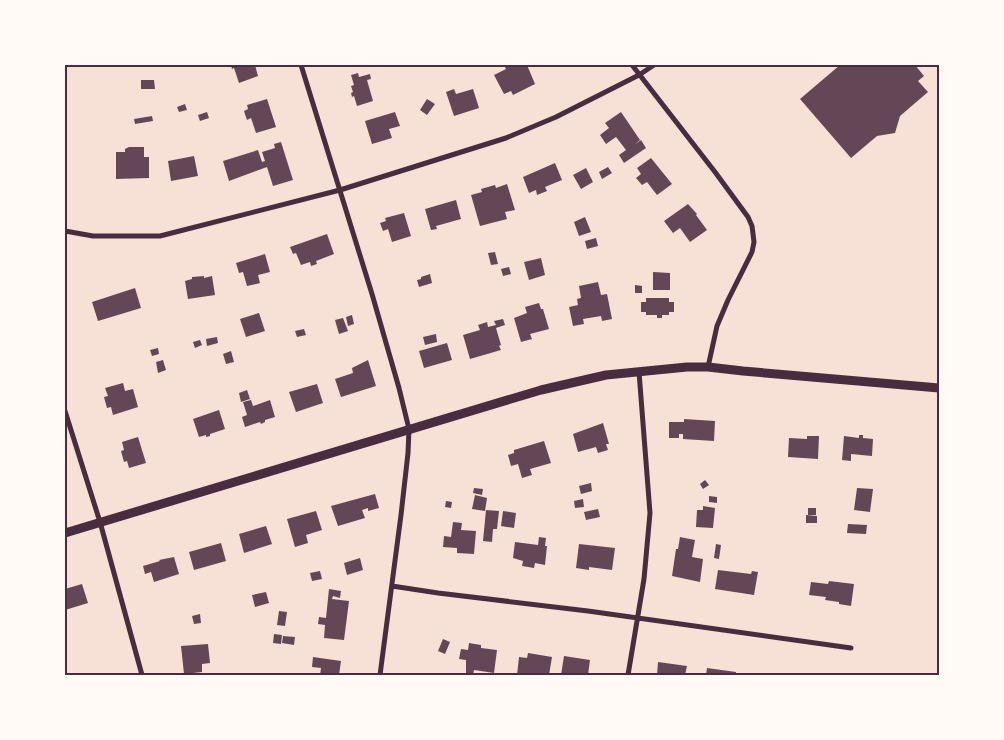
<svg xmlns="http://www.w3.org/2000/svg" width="1004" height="740" viewBox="0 0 1004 740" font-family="Montserrat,sans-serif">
<rect width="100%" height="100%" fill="#f7e1d7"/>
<!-- building -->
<path fill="#644757" d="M231,65h24l3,11 -19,7 -5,-15 -2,1z
M508,65h19l8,19 -22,11 -2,-4 -7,3 -10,-19 12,-6 -1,-2z
M840,65h75l9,11 -6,5 10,11 -28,24 -5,17 -18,3 -26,22 -51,-59z
M358,73l1,4 11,-3 1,5 -4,1 6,21 -16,5 -3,-10 -2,1 -1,-4 2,-1 -2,-6 3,-1 -3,-10z
M141,80h13l1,9h-14z
M454,89l2,5 17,-5 6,19 -25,8 -8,-24z
M267,99l9,28 -20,6 -5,-15 -4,2 -3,-9 4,-2 -1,-4z
M427,99l8,5 -8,11 -7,-5z
M185,104l2,6 -8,2 -2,-5z
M207,112l2,6 -9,3 -2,-6z
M395,112l5,14 -11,3 3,9 -20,6 -7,-23z
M621,112l19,28 -6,5 7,-5 5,8 -22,15 -5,-8 7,-5 -10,-13 -10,7 -6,-9 9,-7 -4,-5z
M152,116l1,5 -18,3 -1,-5z
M281,142l12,38 -20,6 -6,-19 -38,14 -6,-20 35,-11 4,12 3,-1 -3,-9 13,-4 -1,-4z
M129,147h15v10h5v21l-33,1v-27h9v-3z
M194,156l4,20 -27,5 -3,-20z
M651,158l21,26 -15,11 -10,-13 -5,3 -6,-7 5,-4 -4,-6z
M555,163l7,17 -17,7 2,4 -10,4 -1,-5 -7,3 -6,-16z
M608,167l4,6 -10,6 -3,-7z
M586,168l7,14 -12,7 -8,-14z
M507,184l8,26 -10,2 2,7 -27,7 -9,-31 11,-3 -1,-3 14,-4 1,3z
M456,200l5,19 -25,7 1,3 -6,1 -6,-21z
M688,204l9,10 -1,1 11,15 -17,12 -10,-14 -7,5 -9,-12z
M404,213l7,23 -19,6 -4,-13 -5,2 -3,-8 6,-2 -1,-3z
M585,217l6,15 -12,4 -5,-14z
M327,234l7,20 -18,7 1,3 -6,2 -1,-4 -9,3 -5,-12 -3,1 -3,-7z
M596,238l2,8 -11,3 -2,-8z
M495,252l3,12 -7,1 -3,-12z
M265,254l5,18 -12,3 2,8 -13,3 -4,-14 -4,1 -3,-10z
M541,258l4,17 -16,5 -5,-18z
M509,267l2,7 -8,2 -2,-7z
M653,272l17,1v17h-17z
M430,274l2,9 -13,4 -2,-7 4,-1v-2z
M204,276v2l8,-2 3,19 -27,4 -3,-18 7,-2v-2z
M598,282l3,13 6,-1 5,25 -10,2 -1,-5 -18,3 1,5 -11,2 -4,-19 9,-2 -1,-6 4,-1 -2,-12z
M635,285l7,1v7h-7z
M135,288l6,20 -43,13 -6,-19z
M646,298h23v4h5v10h-5v3h-7v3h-5v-3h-11v-3h-5v-10h5z
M539,303l2,6h2l6,20 -19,5 2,5 -11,3 -7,-24 13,-5 -2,-6z
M259,313l6,18 -19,6 -6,-18z
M352,315l2,9 -6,2 -2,-9z
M343,318l5,13 -9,3 -4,-14z
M503,319l2,6 -9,3 5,17 -2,1 2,4 -31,9 -7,-24 17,-5 -2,-5 9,-3 1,5 8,-2 -2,-4z
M304,329l2,6 -9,2 -2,-6z
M436,334l1,8 -12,3 -2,-8z
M217,337l1,6 -11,3 -1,-7z
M200,340l2,5 -7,3 -2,-6z
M447,343l5,17 -28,8 -5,-17z
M158,348l1,6 -7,2 -2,-6z
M231,351l3,11 -8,2 -3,-10z
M163,360l3,10 -8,3 -2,-11z
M368,360l8,26 -35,11 -6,-18 18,-6 -1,-5z
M123,383l2,8 8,-2 5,18 -25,8 -2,-8 -4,1 -3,-11 4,-1 -3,-8z
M317,384l6,19 -27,9 -7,-20z
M247,390l3,9 -9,3 -2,-9z
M251,400l2,6 17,-6 5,17 -10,3v2l-4,2 -1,-2 -15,5 -3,-10 5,-2 -4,-13z
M219,410l6,19 -15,5v2l-4,1v-2l-7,2 -6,-18z
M684,419l31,2 -1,20 -31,-2v-5h-4v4h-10v-16h15z
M603,423l6,21h-3l2,6 -10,3 -2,-6 -18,5 -5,-18z
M859,435h4v3l10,1 -1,17 -21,-2v7l-9,-1 2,-24 15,2z
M807,436h12l-1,23 -30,-2 1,-19 18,1z
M138,437l8,26 -17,5 -2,-7 -3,1 -3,-11 3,-1 -2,-8z
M544,441l7,22 -21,6 2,6 -10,3 -4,-14 -7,2 -3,-11 6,-2v-3z
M705,480l4,5 -6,4 -3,-5z
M591,483l1,8 -11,3 -2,-8z
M474,488l9,1 -1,6 -9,-2z
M857,488l16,1 -3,23 -16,-2z
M375,494l4,14 -11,3v-3l-6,2 3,8 -27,8 -7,-20z
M475,495l12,3 -2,13 -13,-2z
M709,496l8,1v6l-8,-1z
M583,499l1,8 -9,1 -1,-7z
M446,501l6,1 -1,6 -6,-1z
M703,506l12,2 -2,20 -17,-1 1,-17h6z
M808,508h8v7h-8z
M598,509l2,8 -14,3 -2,-8z
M486,510l13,1 -2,18h-4l-1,13 -9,-1z
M316,511l6,19 -16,5 2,8 -13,4 -8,-28z
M503,511l13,2 -2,15 -13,-2z
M806,515l11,1v7h-11z
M453,522l9,1 -1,7 15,1 -2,23 -17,-1v-5l-14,-1 1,-11 7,1z
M848,524l19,1 -1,9 -19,-1z
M266,526l6,18 -28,9 -5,-19z
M539,537l7,1 -1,8h2l-2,19 -10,-2 -1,5 -12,-2 1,-5 -10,-3 2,-16 23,3z
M680,537l15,3 -3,17 11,2 -3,23 -28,-6 4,-27h2z
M221,543l5,18 -32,9 -5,-18z
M579,544l36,4 -3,22 -23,-3v3l-13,-2z
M716,544l5,1 -2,14 -5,-1z
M174,557l5,17 -25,8 -3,-10 -6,2 -2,-8 17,-5 -1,-1z
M360,558l3,12 -16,5 -3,-12z
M718,570l33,4 1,-3 6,1 -4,23 -39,-6z
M320,571l2,8 -10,2 -2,-8z
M829,581l25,3 -3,22 -12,-2v-2l-14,-2 1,-3 -17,-2 2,-13 17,2z
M82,584l6,19 -23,7v-21z
M329,589l12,2 -1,7 -7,-2 -1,3 17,2 -5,39 -20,-2 1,-13 -7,-1 1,-7 7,1z
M266,592l3,11 -14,4 -3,-12z
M279,611l8,1 -2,14 -8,-1z
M200,614l1,9 -7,1 -2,-8z
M274,634l8,1 -1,9 -8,-1z
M283,636l12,1 -1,8 -12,-2z
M443,639l7,3 -5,12 -7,-3z
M469,643l12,2v3l16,2 -3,23 -20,-3 -1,5 -7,-1v-14l-7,-1 2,-10 7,1z
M208,644l2,19 -8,1v8l-18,2 -3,-28z
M528,653l24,4 -3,18h-32l2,-18 8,1z
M564,656l26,4 -2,15h-27z
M313,657l28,4 -2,14h-19l1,-7 -9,-1z
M658,662l29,4 -2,9h-28z
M707,668l29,4v3h-30z"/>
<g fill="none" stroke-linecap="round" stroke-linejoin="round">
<!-- minor -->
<path stroke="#4a2c40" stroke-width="5" d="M301,65l71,229 27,94 10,41 -1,24 -7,62 -21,160
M632,65l83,107 33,45 4,9 2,16 -2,10 -24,48 -11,26 -9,41
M65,231l28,5h67l180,-46 166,-52 50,-21 83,-42 15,-10
M65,411l35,111 42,153
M392,586l46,7 150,18 263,37
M628,675l16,-96 6,-66 -11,-141"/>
<!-- tertiary -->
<path stroke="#4a2c40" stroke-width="9" d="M65,533l476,-143 65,-15 81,-8h21l35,4 196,17"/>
</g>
<!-- border -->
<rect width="1004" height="740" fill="none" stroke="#fffaf5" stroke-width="132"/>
<rect x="66" y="66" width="872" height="608" fill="none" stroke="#4a2c40" stroke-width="2"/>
</svg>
